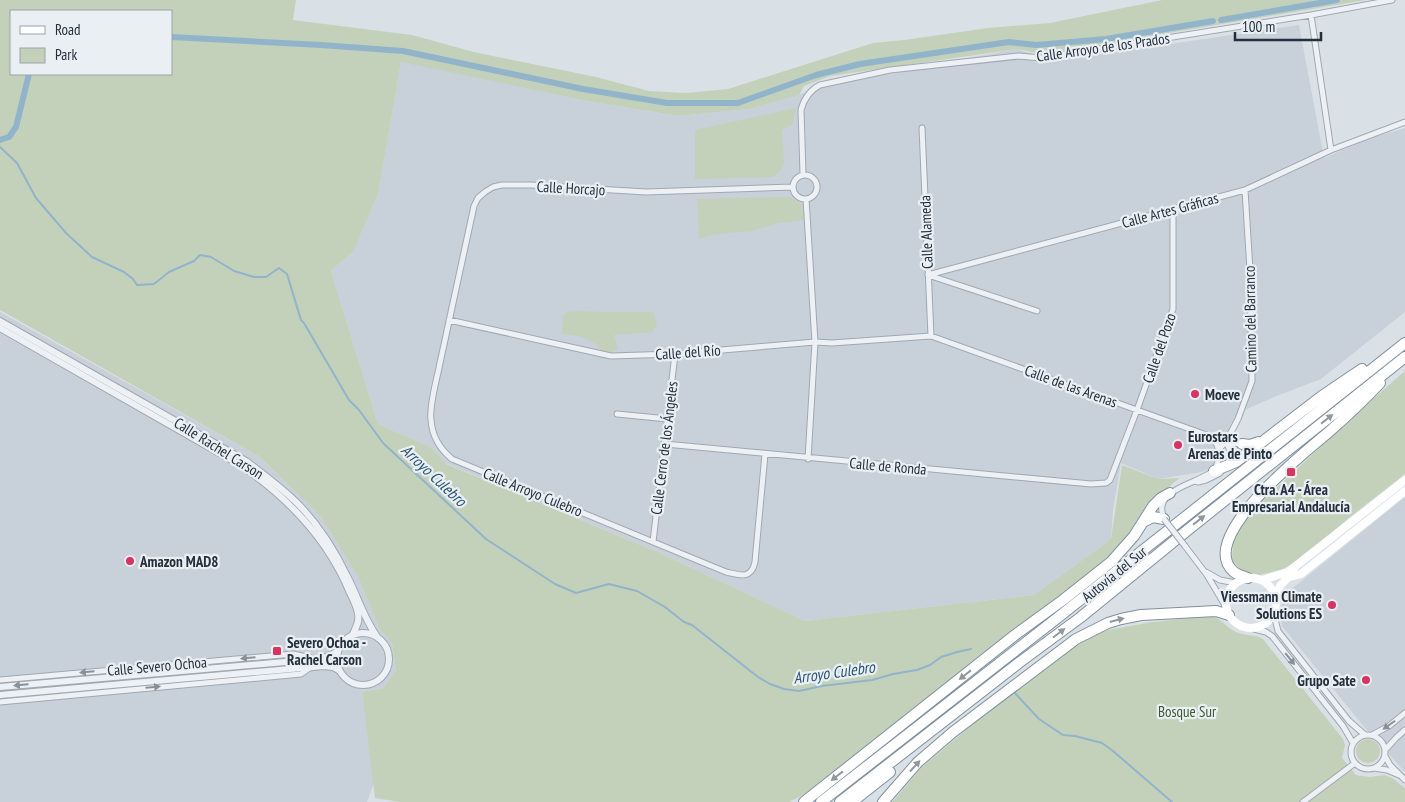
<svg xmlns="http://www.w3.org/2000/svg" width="1405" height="802" viewBox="0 0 1405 802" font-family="'PT Sans Narrow',sans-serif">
<rect width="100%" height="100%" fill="#dae1e6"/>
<!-- built -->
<path fill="#c8d0d9" d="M1299,25l25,133 46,-20 35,-10v184l-84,67 -47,18 -34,15 -28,56 -10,4 -44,7 -37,-16 -8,48 -2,28 -77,56 -229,26 -145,-68 -215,-90 -14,-16 -53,-23 -47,-153 23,-20 24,-57 23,-133 191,41 87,14 70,-7 99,-29 169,-31 37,12z
M0,312l260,145 61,60 37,60 21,51 13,16 4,26 -13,18 -21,4 12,91 -7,19h-367z
M1405,497v275l-40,-44 -83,-102 -1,-10 2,-20z"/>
<!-- green -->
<path fill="#c3d1bb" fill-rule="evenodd" d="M0,0h296l-3,20 119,15 62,17 122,25 53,14 37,2 42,-4 145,-46 31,-3 84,-12 62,-5 112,-23h204l-324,54 -25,-5 -187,27 -26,10 -5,9 -50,14 -70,7 -87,-14 -191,-40 -23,132 -24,57 -23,20 47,153 53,23 15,17 214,89 145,68 229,-26 77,-56 11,-74 36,14 22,-1 -8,6 -27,28 -24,37 -32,26 -286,220 -14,7h-390l-24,-4 -13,-106 21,-4 13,-18 -4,-26 -13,-16 -21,-51 -37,-60 -61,-60 -260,-147zM11,11h160v63h-160z
M796,108l-4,17 -10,5 2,33 -4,8 -7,6 -78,2v-49z
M790,197l12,8 2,15 -26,3 -26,8 -43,4 -10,5 -2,-41z
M579,311l26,1h49l3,13 -5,7 -38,3 4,14 -13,5c-15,-17 -21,-18 -43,-20l1,-18 4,-4z
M1405,371v103l-55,43 -53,45 -17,8 -21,5 -18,-4 -9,-12 2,-23 19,-26 107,-100z
M1212,616c11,4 15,12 24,16 9,4 19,2 27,7l80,100 2,6 -3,13 14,17 14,2 14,-2 8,3 13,10v14h-513l30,-35 65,-55 85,-64 22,-12 14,-6 44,-8z
M1356 751a12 12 0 1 1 24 0a12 12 0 1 1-24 0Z"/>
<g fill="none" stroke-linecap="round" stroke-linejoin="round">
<!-- stream -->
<path stroke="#92b4ca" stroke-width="2" d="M0,147l17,16 19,35 30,35 26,24 32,15 9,7 4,6 17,-1 15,-12 25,-11 6,-6 11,2 23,14 20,6h12l13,-9 8,6 14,46 3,3 45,77 10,10 24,33 103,96 69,45 21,9 33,-9 28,7 28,16 19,15 8,3 66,52 12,7 14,5 15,2 23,-5 50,-6 21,-6 24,-4 13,-5 11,-8 16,-5 14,-3
M1014,692l25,27 24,16 12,1 27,7 11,8 59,51"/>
<!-- canal -->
<path stroke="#92b4ca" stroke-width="6" d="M1221,20l116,-20
M171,37l150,8 82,6 180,38 84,14h71l78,-28 44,-11 149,-22 27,3 70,-6 107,-18
M0,140l9,-3 7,-10 13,-53"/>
<!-- minor casing -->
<g stroke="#a0a8b0" stroke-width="7">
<path id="minor" d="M1311,15l20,135
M922,128l9,208
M803,174l-2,-64c3,-11 9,-20 19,-25l70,-15 129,-14 22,2 270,-43 81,-15
M793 187a12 12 0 1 1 24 0a12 12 0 1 1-24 0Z
M806,199l9,143 -7,117
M928,275l317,-85 86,-40 74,-28
M928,275l109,36
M449,320l162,36 64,-2 140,-12 17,1 99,-7 295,106 16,2
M617,414l51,5
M1226,442c5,8 6,15 1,23
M665,444l426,40 15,-1 4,-3 27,-70 36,-101v-100
M1219,449l7,-7 12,-23 14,-38 -2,-111 -5,-80
M765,454l-10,108c-4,18 -15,13 -29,10l-274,-113c-12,-10 -20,-23 -21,-39 -2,-15 6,-41 9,-57 11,-52 23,-104 34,-157l4,-8 7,-6 8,-5 9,-2h29l115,7 147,-5
M1198,482l8,-2 14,-7
M1164,518c-10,-20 14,-30 28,-36 8,-3 15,-7 22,-11 7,-13 7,-24 -3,-35
M653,542l22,-188
M1185,546l22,29 19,32
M1206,572l14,8 16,3
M1274,615l4,16 71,90 16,14
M1254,629l12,3 6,4 71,90 10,17
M0,680l293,-26 18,4
M0,702l301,-28 10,-7
M1372,735l17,-9 16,-13
M1351 752a17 17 0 1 1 34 0a17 17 0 1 1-34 0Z
M1385,750l12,-13 8,-7
M1385,756l5,9 15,15
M1374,768l13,2 12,5
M1303,802l52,-39"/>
</g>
<!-- tertiary casing -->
<g stroke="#a0a8b0" stroke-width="8">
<path id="tertiary" d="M0,321l246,140c17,13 33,25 48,39 22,21 40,49 53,76 11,21 17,43 31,62
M0,328l242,138c46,32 86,73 108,127 3,6 7,14 8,21 2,8 -3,15 -6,22
M337 659a26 26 0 1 1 52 0a26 26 0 1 1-52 0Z
M0,687l319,-28 10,-3 9,-5
M0,695l324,-29 9,1 7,4"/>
</g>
<!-- motorway casing -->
<g stroke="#81909e" stroke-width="12">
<path id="motorway" d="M1242,444l8,1 9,-3
M1214,471l22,-9 86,-66 40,-27
M1145,521l8,-4 11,2
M1248,578c-5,-2 -10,-3 -14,-6 -40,-34 74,-122 96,-141 17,-15 34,-31 50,-48
M804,802l211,-167 48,-35 48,-38 23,-26 19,-30 8,-8 9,-5
M821,802l235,-183 349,-276
M840,802l180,-140 61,-45 108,-88 216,-172
M852,802l38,-30
M883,802l35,-40 35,-30 123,-93 32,-16 13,-4 20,-4 75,-4 13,4"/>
</g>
<!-- minor -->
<use href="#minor" stroke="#edf1f5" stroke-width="5"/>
<!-- tertiary -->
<use href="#tertiary" stroke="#edf1f5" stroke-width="6"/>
<!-- secondary -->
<path stroke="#fff" stroke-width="8" d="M1290,577l11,-3 104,-83
M1226 603a25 25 0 1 1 50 0a25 25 0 1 1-50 0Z
M1262,580l26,-8 117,-92
M1276,598l4,-12 14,-15"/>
<!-- motorway -->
<use href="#motorway" stroke="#fff" stroke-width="10"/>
<!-- minor-bridge casing -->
<g stroke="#a0a8b0" stroke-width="7" stroke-linecap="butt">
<path id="minor-bridge" d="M1164,519l21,27"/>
</g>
<!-- minor-bridge -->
<use href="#minor-bridge" stroke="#edf1f5" stroke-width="5"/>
</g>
<!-- one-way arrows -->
<defs><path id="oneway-solid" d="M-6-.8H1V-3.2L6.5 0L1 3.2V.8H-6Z" transform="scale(1.25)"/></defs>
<g fill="#92989e">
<use href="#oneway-solid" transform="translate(1327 419) rotate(-38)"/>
<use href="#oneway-solid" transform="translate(1199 520) rotate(-38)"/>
<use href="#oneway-solid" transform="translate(1117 620) rotate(-15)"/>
<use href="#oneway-solid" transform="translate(1059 633) rotate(-37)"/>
<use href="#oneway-solid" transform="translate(965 675) rotate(142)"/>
<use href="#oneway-solid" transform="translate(915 766) rotate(-47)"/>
<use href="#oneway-solid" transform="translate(837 776) rotate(142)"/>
</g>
<g fill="#889099">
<use href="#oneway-solid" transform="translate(248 658) rotate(175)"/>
<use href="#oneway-solid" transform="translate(1290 659) rotate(51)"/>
<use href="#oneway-solid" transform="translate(87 672) rotate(175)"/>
<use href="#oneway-solid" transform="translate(21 685) rotate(175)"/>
<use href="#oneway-solid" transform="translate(153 687) rotate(-5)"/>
<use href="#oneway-solid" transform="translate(1389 725) rotate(145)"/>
</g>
<!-- markers -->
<g fill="#d73461" stroke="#eaeff4" stroke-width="2">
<circle cx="1195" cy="394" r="5"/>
<circle cx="1178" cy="445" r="5"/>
<rect x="1286" y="467" width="10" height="10" rx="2.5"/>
<circle cx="130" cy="561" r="5"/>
<circle cx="1332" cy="605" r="5"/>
<rect x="272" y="646" width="10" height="10" rx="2.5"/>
<circle cx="1366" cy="680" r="5"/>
</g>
<g text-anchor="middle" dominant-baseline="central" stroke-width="4.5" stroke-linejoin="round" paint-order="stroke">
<!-- street labels -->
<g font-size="15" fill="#24303d" stroke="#eaeff4">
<text transform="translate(1103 47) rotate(-8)">Calle Arroyo de los Prados</text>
<text transform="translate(571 188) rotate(3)">Calle Horcajo</text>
<text transform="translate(1170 210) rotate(-15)">Calle Artes Gráficas</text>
<text transform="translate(926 232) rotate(-92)">Calle Alameda</text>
<text transform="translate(1250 319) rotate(-91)">Camino del Barranco</text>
<text transform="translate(1159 348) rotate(-71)">Calle del Pozo</text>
<text transform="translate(688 352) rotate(-4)">Calle del Río</text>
<text transform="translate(1071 386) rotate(20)">Calle de las Arenas</text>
<text transform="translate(219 448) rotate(32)">Calle Rachel Carson</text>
<text transform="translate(664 448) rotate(-83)">Calle Cerro de los Ángeles</text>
<text transform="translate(888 466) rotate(5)">Calle de Ronda</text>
<text transform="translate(533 492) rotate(22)">Calle Arroyo Culebro</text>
<text transform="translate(1114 574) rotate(-39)">Autovía del Sur</text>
<text transform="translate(157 666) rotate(-5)">Calle Severo Ochoa</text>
</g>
<!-- poi labels -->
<g font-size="15" font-weight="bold" fill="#24303d" stroke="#eaeff4" text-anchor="start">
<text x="1205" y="394">Moeve</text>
<text x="1188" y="436">Eurostars<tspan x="1188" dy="17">Arenas de Pinto</tspan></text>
<text x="1291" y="489" text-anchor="middle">Ctra. A4 - Área<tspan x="1291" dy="17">Empresarial Andalucía</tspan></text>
<text x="140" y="561">Amazon MAD8</text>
<text x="1322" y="596" text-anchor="end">Viessmann Climate<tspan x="1322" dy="17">Solutions ES</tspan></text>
<text x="287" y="642">Severo Ochoa -<tspan x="287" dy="17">Rachel Carson</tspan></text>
<text x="1356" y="680" text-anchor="end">Grupo Sate</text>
</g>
<!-- park labels -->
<g font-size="15" fill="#3d5a30" stroke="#eaeff4">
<text x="1187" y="711">Bosque Sur</text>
</g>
<!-- water labels -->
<g font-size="16" font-style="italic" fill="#2b5573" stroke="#eaeff4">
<text transform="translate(434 475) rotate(43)">Arroyo Culebro</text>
<text transform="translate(834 672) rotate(-8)">Arroyo Culebro</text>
</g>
</g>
<!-- legend -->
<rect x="10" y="10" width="162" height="65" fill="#eaeff4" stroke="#9ba3ab"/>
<rect x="20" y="26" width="25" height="8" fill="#ffffff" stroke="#9ba3ab"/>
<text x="55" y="35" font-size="15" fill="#24303d">Road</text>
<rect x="20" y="48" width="25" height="15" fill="#c3d1bb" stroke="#9ba3ab"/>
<text x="55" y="60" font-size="15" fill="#24303d">Park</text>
<!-- scale -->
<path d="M1235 32v8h86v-8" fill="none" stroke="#24303d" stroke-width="2.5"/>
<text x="1242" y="32" font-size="15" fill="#24303d" stroke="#eaeff4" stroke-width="4" paint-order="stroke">100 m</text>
</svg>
